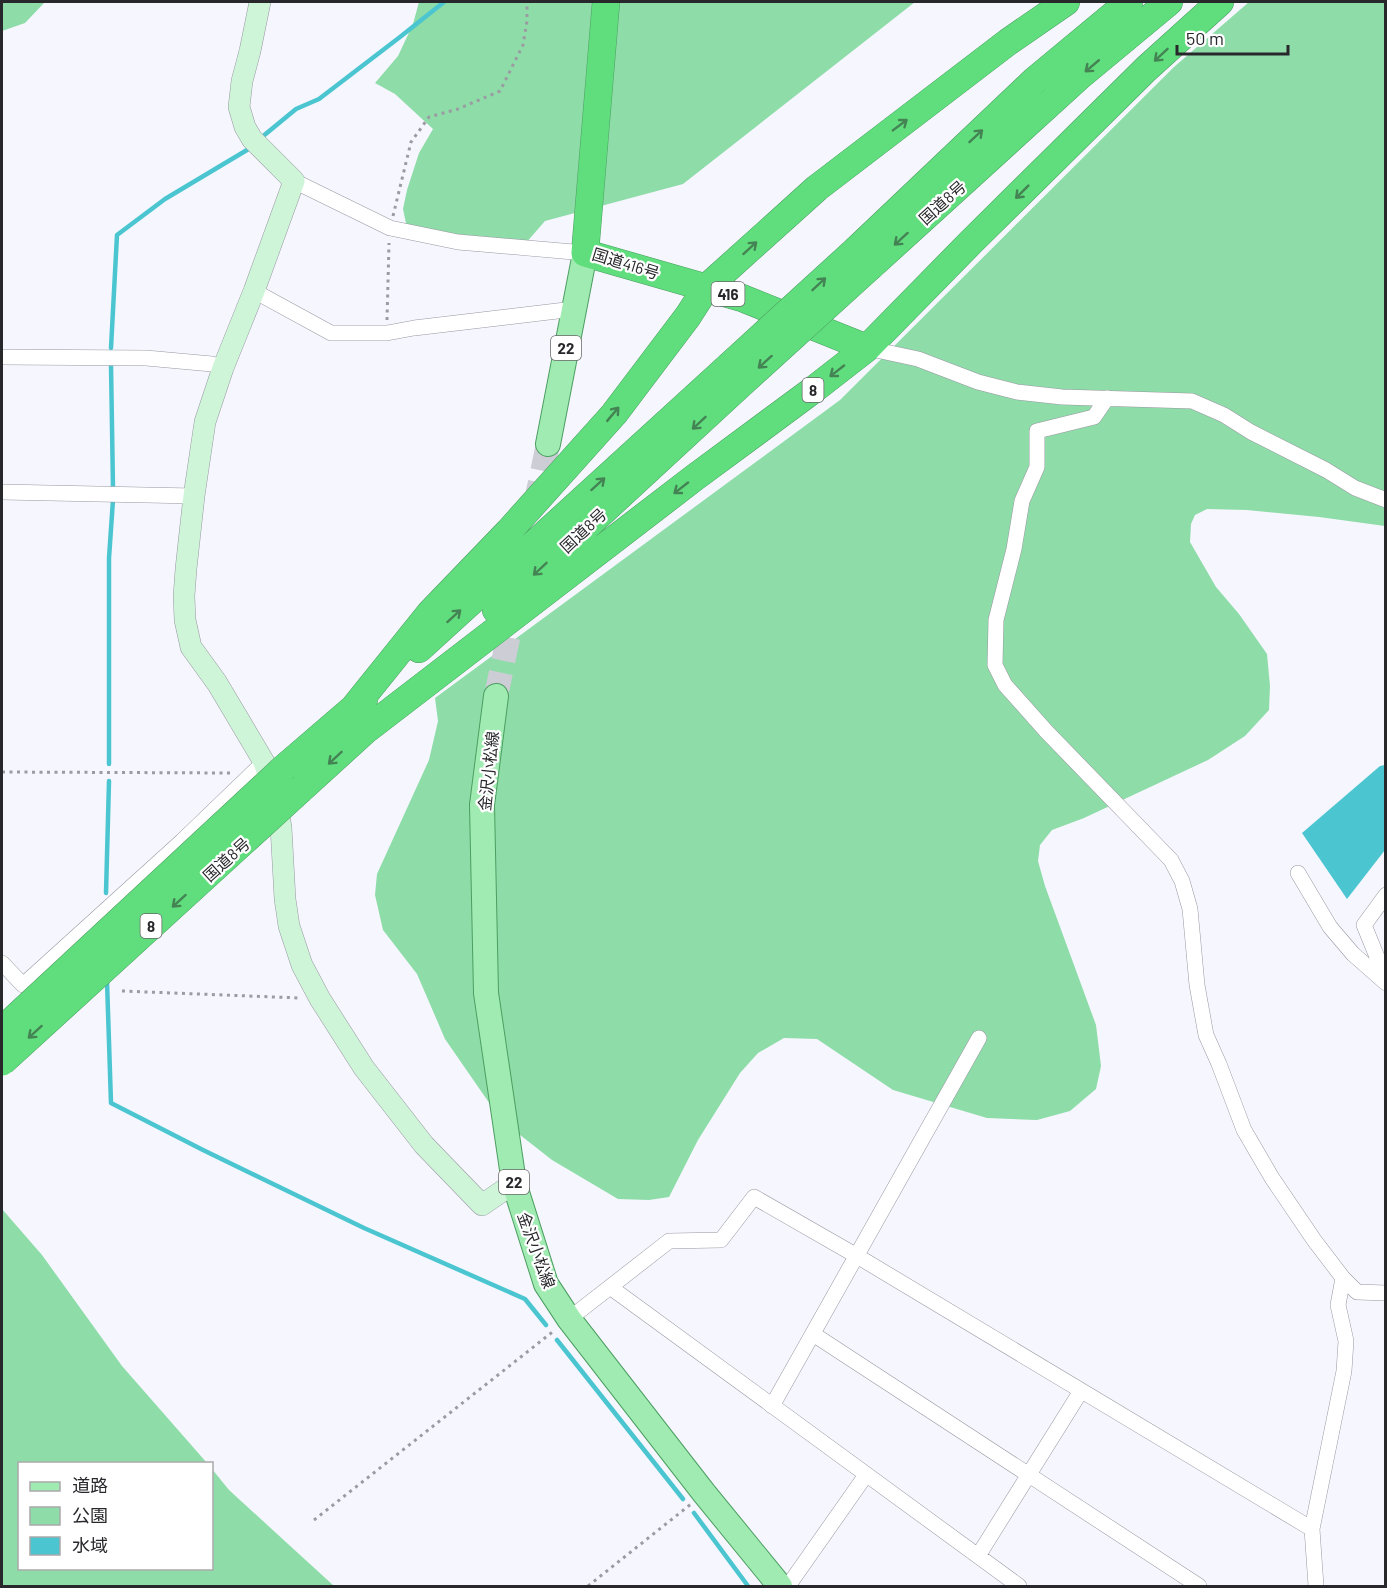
<svg xmlns="http://www.w3.org/2000/svg" width="1387" height="1588" viewBox="0 0 1387 1588" font-family="Barlow,'Noto Sans JP',sans-serif">
<rect width="100%" height="100%" fill="#f6f6ff"/>
<!-- green -->
<path fill="#8edca8" d="M2,2h43l-20,21 -23,8z
M419,2h496l-232,182 -138,37 -20,23 -117,-11 -5,-24 4,-19 12,-37 14,-24 -38,-35 -20,-11 23,-27 15,-32z
M1249,2h136v524l-66,-9 -72,-7 -40,-1 -12,6 -4,9 -1,18 26,45 23,27 28,40 3,32 -1,24 -24,26 -37,24 -124,58 -32,12 -12,15 -2,16 7,25 51,139 5,41 -5,23 -26,22 -33,9 -50,-2 -94,-28 -76,-51 -33,-1 -26,15 -18,20 -42,67 -29,57 -20,3 -31,-1 -66,-39 -51,-40 -56,-81 -28,-65 -34,-44 -8,-35 2,-21 52,-114 9,-39 -3,-23 405,-298 334,-333z
M2,1209l40,46 80,111 85,97 -187,1v104h192v-99l17,21 105,96h-332z"/>
<!-- water -->
<path fill="#4bc6d1" d="M1385,765v85l-38,49 -45,-66 78,-67z"/>
<g fill="none" stroke-linecap="round" stroke-linejoin="round">
<!-- stream -->
<path stroke="#4bc6d1" stroke-width="4.5" d="M262,137l34,-28 23,-10 81,-62 44,-35
M111,348l6,-113 48,-36 82,-49
M111,365l2,123
M109,764v-206l4,-58
M106,893l3,-112
M107,981l4,122 92,47 161,78 161,71 21,26
M557,1340l126,159
M694,1513l54,73"/>
<!-- primary-tunnel -->
<path stroke="#cdcdd5" stroke-width="24" stroke-dasharray="24 12" stroke-linecap="butt" d="M535,506l13,-62
M496,696l19,-91"/>
<!-- street casing -->
<g stroke="#9898a2" stroke-width="16">
<path id="street" d="M294,181l96,47 68,14 127,11
M254,291l77,42h56l27,-5 160,-19
M867,348l51,11 60,23 39,10 45,5 130,4 32,14 27,17 75,38 29,18 31,12
M2,357l144,1 66,6 11,4
M1107,398l-13,19 -57,14v36l-15,34 -8,48 -18,71 -1,45 10,20 41,46 125,129 11,21 8,28 7,76 9,50 13,29 25,66 28,48 42,62 29,38 14,14 29,1
M2,492l192,4
M1298,873l32,54 23,27 33,29
M1386,895l-22,30 22,54
M2,963l21,22 159,-144 82,-79
M610,1287l409,299
M569,1319l100,-78 52,-1 33,-43 103,59 455,273
M813,1334l386,252
M772,1406l207,-368
M978,1556l103,-165
M788,1586l78,-111
M1316,1586l-4,-57 32,-158 2,-30 -8,-36 5,-27"/>
</g>
<!-- secondary casing -->
<g stroke="#9898a2" stroke-width="22">
<path id="secondary" d="M260,2l-10,49 -8,30 -3,26 6,20 7,12 42,42 -40,110 -31,77 -18,54 -11,74 -8,73 -2,27 1,24 6,27 26,36 47,79 10,30 7,35 4,72 4,27 13,39 18,34 44,69 60,77 58,60 32,-22"/>
</g>
<!-- primary casing -->
<g stroke="#4c9e61" stroke-width="26">
<path id="primary" d="M548,444l37,-191
M496,696l-14,109 4,188 28,190 32,101 23,35 135,174 76,93"/>
</g>
<!-- highway casing -->
<g stroke="#4c9e61" stroke-width="28">
<path id="highway" d="M606,2l-21,251 157,45 125,50
M857,249l178,-169 94,-78
M871,266l210,-191 88,-73
M496,610l246,-227
M419,649l310,-283
M352,710l78,-97 79,-82 105,-117 74,-98 18,-28 111,-100 191,-146 58,-40
M366,730l328,-252 119,-88 54,-42 104,-106 175,-173 74,-67
M285,767l79,-68
M300,790l79,-72"/>
</g>
<!-- path -->
<path stroke="#9b9ba2" stroke-width="3" stroke-dasharray="3 4.5" stroke-linecap="butt" d="M393,216l18,-74 18,-25 29,-8 42,-18 23,-46 4,-24v-19
M387,320l2,-77
M2,772l231,1
M122,991l178,7
M314,1520l241,-190
M588,1586l103,-82"/>
<!-- street -->
<use href="#street" stroke="#fff" stroke-width="15"/>
<!-- secondary -->
<use href="#secondary" stroke="#cff5d8" stroke-width="21"/>
<!-- primary -->
<use href="#primary" stroke="#a0ebb1" stroke-width="24"/>
<!-- highway -->
<use href="#highway" stroke="#60de7d" stroke-width="27"/>
<!-- highway-bridge casing -->
<g stroke="#4c9e61" stroke-width="28" stroke-linecap="butt">
<path id="highway-bridge" d="M729,366l128,-117
M742,383l129,-117
M2,1030l283,-263
M2,1062l298,-272"/>
</g>
<!-- highway-bridge -->
<use href="#highway-bridge" stroke="#60de7d" stroke-width="27"/>
</g>
<!-- one-way arrows -->
<defs><path id="oneway-shaft" d="M-6 0H5M1.5-3L5.5 0L1.5 3" fill="none" stroke-width="1.6" stroke-linecap="round" stroke-linejoin="round" transform="scale(1.5)"/></defs>
<g stroke="#448354">
<use href="#oneway-shaft" transform="translate(1161 55) rotate(137)"/>
<use href="#oneway-shaft" transform="translate(1092 66) rotate(140)"/>
<use href="#oneway-shaft" transform="translate(900 125) rotate(-37)"/>
<use href="#oneway-shaft" transform="translate(976 136) rotate(-43)"/>
<use href="#oneway-shaft" transform="translate(1022 192) rotate(135)"/>
<use href="#oneway-shaft" transform="translate(901 239) rotate(138)"/>
<use href="#oneway-shaft" transform="translate(750 248) rotate(-42)"/>
<use href="#oneway-shaft" transform="translate(819 284) rotate(-43)"/>
<use href="#oneway-shaft" transform="translate(765 362) rotate(138)"/>
<use href="#oneway-shaft" transform="translate(837 371) rotate(142)"/>
<use href="#oneway-shaft" transform="translate(613 414) rotate(-50)"/>
<use href="#oneway-shaft" transform="translate(699 423) rotate(137)"/>
<use href="#oneway-shaft" transform="translate(598 484) rotate(-42)"/>
<use href="#oneway-shaft" transform="translate(681 488) rotate(142)"/>
<use href="#oneway-shaft" transform="translate(540 569) rotate(137)"/>
<use href="#oneway-shaft" transform="translate(454 616) rotate(-42)"/>
<use href="#oneway-shaft" transform="translate(335 758) rotate(137)"/>
<use href="#oneway-shaft" transform="translate(179 901) rotate(138)"/>
<use href="#oneway-shaft" transform="translate(35 1032) rotate(138)"/>
</g>
<g text-anchor="middle" dominant-baseline="central" stroke-width="4.5" stroke-linejoin="round" paint-order="stroke">
<!-- shield labels -->
<g fill="#fff" stroke="#68686b" stroke-width="1.5">
<rect x="711.5" y="282" width="33" height="24" rx="4.5"/>
<rect x="551" y="336" width="30" height="24" rx="4.5"/>
<rect x="802.5" y="378" width="21" height="24" rx="4.5"/>
<rect x="140.5" y="914" width="21" height="24" rx="4.5"/>
<rect x="499" y="1170" width="30" height="24" rx="4.5"/>
</g>
<g font-size="15" font-weight="bold" fill="#28282c">
<text x="728" y="294">416</text>
<text x="566" y="348">22</text>
<text x="813" y="390">8</text>
<text x="151" y="926">8</text>
<text x="514" y="1182">22</text>
</g>
<!-- street labels -->
<g font-size="16" fill="#28282c" stroke="#fff">
<text transform="translate(942 202) rotate(-42)">国道8号</text>
<text transform="translate(626 263) rotate(17)">国道416号</text>
<text transform="translate(583 530) rotate(-43)">国道8号</text>
<text transform="translate(488 771) rotate(-84)">金沢小松線</text>
<text transform="translate(226 859) rotate(-42)">国道8号</text>
<text transform="translate(537 1250) rotate(70)">金沢小松線</text>
</g>
</g>
<!-- border -->
<rect width="1387" height="1588" fill="none" stroke="#28282c" stroke-width="6"/>
<!-- legend -->
<rect x="18" y="1462" width="195" height="108" fill="#ffffff" stroke="#a9a9ab" stroke-width="1.5"/>
<rect x="30" y="1482" width="30" height="9" fill="#a0ebb1" stroke="#a9a9ab" stroke-width="1.5"/>
<text x="72" y="1492" font-size="18" fill="#28282c">道路</text>
<rect x="30" y="1507" width="30" height="18" fill="#8edca8" stroke="#a9a9ab" stroke-width="1.5"/>
<text x="72" y="1522" font-size="18" fill="#28282c">公園</text>
<rect x="30" y="1537" width="30" height="18" fill="#4bc6d1" stroke="#a9a9ab" stroke-width="1.5"/>
<text x="72" y="1552" font-size="18" fill="#28282c">水域</text>
<!-- scale -->
<path d="M1177 45v9h111v-9" fill="none" stroke="#28282c" stroke-width="3"/>
<text x="1186" y="45" font-size="18" fill="#28282c" stroke="#ffffff" stroke-width="4.5" paint-order="stroke">50 m</text>
</svg>
